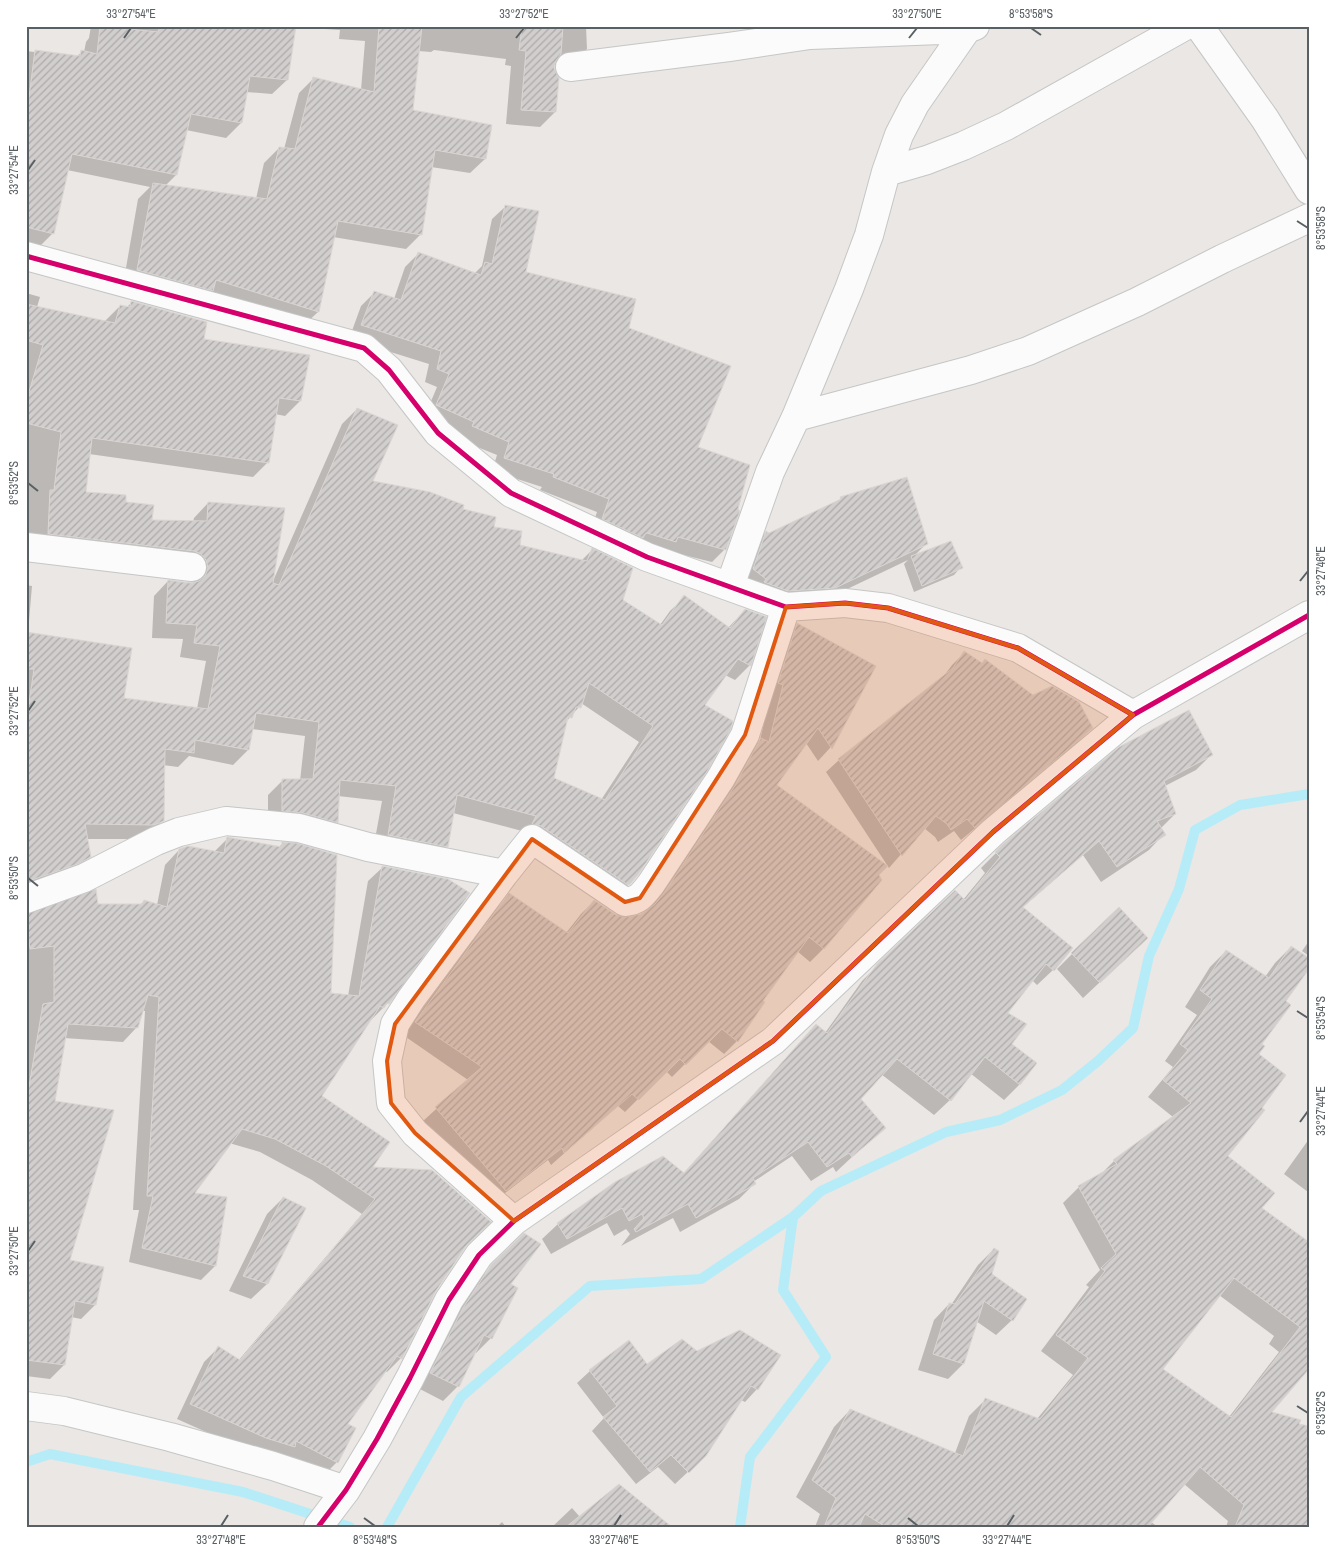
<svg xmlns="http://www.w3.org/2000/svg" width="1335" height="1553" viewBox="0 0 1335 1553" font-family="'Archivo Narrow',sans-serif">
<defs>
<pattern id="building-hatch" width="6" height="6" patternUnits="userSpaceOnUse" patternTransform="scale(1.25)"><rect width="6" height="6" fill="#d1cecd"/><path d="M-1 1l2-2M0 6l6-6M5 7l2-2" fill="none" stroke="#adabaa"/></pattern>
</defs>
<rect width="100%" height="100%" fill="#eae7e4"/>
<!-- shadow -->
<path fill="#0003" fill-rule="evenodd" d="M91,26h495l1,23 -15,14 -18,2 1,47 -15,15 -34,-3 5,-58 -6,-1 1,-6 -72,-9 -3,2 -13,-1 -7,60 74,48 -15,14 -39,-6 -10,67 -15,15 -73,-12 -15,75 -15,14 -180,-41 15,-86 12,-12 -83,-17 -14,63 -15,15 -12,-3v-194l50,6 6,-5h2l2,-10 3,-4zM294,27l46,3 -1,9 26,2 -4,49 -47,-12 -15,15 -15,56 -5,-1 -15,15 -8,36 -91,-13 11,-11 10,-45 40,8 15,-15 5,-31 26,2 15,-14z
M506,206l18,67 104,55 69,120 28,101 -13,13 -122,-30 7,-20 -57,-22 2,-3 -50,-16 5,-16 -37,-15 -36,-22 13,-31 -12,-5 4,-18 -80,-25 12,-33 13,-13 20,6 11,-32 13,-13 56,20 8,-8 10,-47z
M26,293l14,4 -3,10 68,14 15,-15 6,2 6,-6 70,38 98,61 -15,15 -10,-2 -7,48 -15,15 -164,-23 -5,39 40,10 27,18 42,1 1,-4 14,-15 65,78 69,-157 15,-15 14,73 90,28 32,18 26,18 62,15 11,-11 29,51 39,24 10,-14 15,-14 43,31 17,-18 20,7 -16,49 -14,14 -10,-5 -22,30 -75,180 -15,14 -91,-68 -69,-18 -6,33 -15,15 -59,-11 9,-49 -44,-5 -1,26 -15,15 -54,-12v-30l15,-15 17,1 5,-45 -53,-7 -4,21 -15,15 -44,-9 -11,11 -15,-2v55l-15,15 -10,4h-52l3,18 -15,15 -48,19v-306l6,1 -4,47 95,66 74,10 9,-48 -26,-4 3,-18 -31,-1 2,-42 14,-15 25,2 -1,-8 -166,-28zM581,703l58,39 -38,58 -48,-21 12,-56 14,-16z
M841,498l85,46 -12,12 47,11 -7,8 -40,17 -10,-28 4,-4 -88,42 -81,-19 13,-37 14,-14 3,2 66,-30z
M797,625l77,42 -44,81 -12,13 -12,-18 -31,43 106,94 -58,69 -13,13 -13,-11 -36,50 -24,40 -13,13 -16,-13 -36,36 -6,-6 -41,41 -7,-6 -67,59 -3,-5 -56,43 -69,-82 45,-41 -65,-45 93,-127 14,-13 56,38 15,-19 13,-13 22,15 10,3 13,-3 12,-9 70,-106 27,-49 12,-12 24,-102z
M964,653l69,44 58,31 -12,13 -118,99 -7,-9 -16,11 -3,-5 -11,-9 -35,40 -63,-96 13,-12 105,-84 8,-11z
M1212,754l-16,16 -31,16 10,28 -15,15 4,5 -15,16 -48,32 -18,-27 -61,53 31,62 -16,15 -5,-5 -26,33 4,31 25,19 -16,22 -15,15 -34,-27 -20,27 -16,15 -53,-41 -22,25 25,28 -48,45 -3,-5 -22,14 -19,-25 -39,26 1,2 -15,15 -59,33 -7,-14 -52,28 9,-12 -4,-5 -12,7 -7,-13 -56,31 -9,-15 16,-15 125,-50 118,-133 15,-16 9,8 37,-52 16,-16 85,-65 22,-27 -4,-5 23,-23z
M228,838l50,10 5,-5 47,151 18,2 20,-115 15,-14 5,136 -19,19 -49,74 51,72 94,78 -30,45 -34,67 -14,14 -2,-1 -39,53 -9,38 -14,14 -72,-24 -74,-33 27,-57 14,-14 20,13 124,-147 -50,-34 -52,-28 -31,-9 -36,50 22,73 -14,14 -72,-18 10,-52h-6l12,-199h-3l-5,16 -14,15 -59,-4 -10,65 14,158 27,44 -14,14 -10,-2 -7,48 -14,14 -24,-3v-461l71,-10h43l4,-4 13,4 8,-40 14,-15 35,2z
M1309,941v15l-7,-5z
M1291,947l-6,54 -24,43 -35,112 35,53 48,35v123l-39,46 28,12 11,102h-83l2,-6 -44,-37 -33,38 7,5h-343l5,-13 -24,-17 38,-70 16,-17 105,43 14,-37 16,-16 52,19 36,-44 -32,-24 48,-64 -3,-2 14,-15 -37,-67 16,-16 20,-11 15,-15 59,-44 -25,-20 25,-30 -8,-6 32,-46 -12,-8 25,-40 16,-16 39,26 10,-14zM1219,1295l55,41 -5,8 10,8 -50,65 -68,-47z
M1131,953l-48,45 -26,-29 15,-15z
M1309,1139v53h-1l-24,-18z
M283,1198l-16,86 -16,15 -22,-8 38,-77z
M524,1235l-33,103 -15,15 -2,-1 -16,34 -15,15 -27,-14 32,-63 29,-43z
M994,1249l-4,26 22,45 -16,15 -20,-14 -13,43 -15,15 -30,-9 16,-50 15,-16 2,1 27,-40z
M697,1353l60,36 -12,13 -4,-2 -36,56 -30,28 -17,-17 -22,17 -44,-53 12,-13 -27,-35 13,-12 57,-6z
M572,1508l8,9 90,10h-118z
M502,1522l4,5h-9z"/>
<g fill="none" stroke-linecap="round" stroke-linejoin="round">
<!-- stream -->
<path stroke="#b6ecf7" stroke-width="10" d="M26,1462l24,-8 193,38 107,35
M387,1527l74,-130 129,-111 111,-7 92,-62 28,-26 125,-59 54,-12 62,-30 36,-29 35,-33 16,-72 30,-67 16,-59 45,-25 69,-11
M740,1527l10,-70 76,-100 -43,-67 10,-73"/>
</g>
<!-- building -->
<path fill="url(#building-hatch)" stroke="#dad6d3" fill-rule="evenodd" d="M100,26l58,6 2,-6h136l-8,54 -38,-4 -8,47 -51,-9 -14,61 -105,-21 -18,80 -28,-7v-106l9,-71 45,6 1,-6 16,4z
M379,26h43l-9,84 79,15 -6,34 -51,-9 -13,85 -84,-14 -19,91 -103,-32 -3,11 -76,-21 16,-87 114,16 12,-52 16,2 18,-72 61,15z
M522,26h41l-2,28 -5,7 -2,7 5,10 -3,34 -35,-2 5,-59 -7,-1z
M505,205l34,6 -13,61 110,27 -7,29 102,38 -33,81 52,18 -12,44 2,2 -14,39 -48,-13 -2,5 -29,-9 -2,1 -2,4 -41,-19 7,-20 -56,-22 1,-3 -50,-16 5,-16 -37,-16 2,-4 -38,-17 13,-31 -12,-5 4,-18 -80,-26 13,-34 27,9 17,-48 63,23 4,-13 7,2z
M131,301l76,21 -3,17 106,16 -9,46 -22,-3 -10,65 -177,-25 -6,54 40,3v7l28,3 -2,15 55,1 1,-19 77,6 -12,75 6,2 78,-177 41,17 -25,56 57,11 34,13 -1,4 33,8 -2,10 28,4 -2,14 67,16 5,-13 41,20 -10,32 39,25 22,-30 46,33 15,-19 22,8 -16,49 -13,-7 -33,46 28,16 -2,8 -23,41 -70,105 -8,9 -2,1 -87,-59 -9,-2 4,-8 -79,-21 -9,52 -60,-12 8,-49 -56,-6 -2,43 -35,-10 -21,-2v-32h31l6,-57 -63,-9 -7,37 -54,-10 -1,13 -29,-4 -1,72 -10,4 -69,-1 6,33 -13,7 -52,18v-159l8,-54h-8v-37l106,16 -8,50 84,11 12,-63 -26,-3 3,-18 -31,-2 2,-43 22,3 9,-2 6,-5 3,-8 -2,-8 -5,-6 -7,-3 -146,-17 2,-44h4l7,-58 -35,-9v-21l17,-57 -17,-5v-36l89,19 5,-18 10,2zM589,683l64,43 -48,74 -51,-22 14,-61 4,1 4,-11 5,1z
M907,477l21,67 -93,44 -47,3 -24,-9 2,-3 -13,-10 13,-38 3,2 72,-34 -1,-2z
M951,541l12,27 -41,18 -11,-30z
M797,623l79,43 -44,83 -14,-21 -41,57 111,81 -9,9 3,5 -58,69 -15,-12 -46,64 2,1 -27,40 -16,-13 -36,36 -6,-6 -41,41 -7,-6 -68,59 -2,-5 -56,43 -71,-84 47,-40 -67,-45 94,-129 59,40 26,-33 22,15 10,2 15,-3 14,-10 9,-11 70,-106 27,-49 8,4 14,-57 -5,-2z
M964,651l18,12 3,-4 48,36 19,-9 27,16 14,26 -118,100 -8,-9 -16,11 -4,-6 -11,-8 -34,40 -64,-97 115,-91z
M1189,710l24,45 -49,26 12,33 -19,7 9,14 -49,32 -18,-26 -76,66 50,41 -19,23 -8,-7 -38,49 19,11 -15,20 25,19 -17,22 -35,-28 -34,44 -54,-42 -36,40 25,29 -34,29 -3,-4 -22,14 -19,-25 -55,36 3,6 -60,34 -8,-14 -52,28 -2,-3 10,-11 -2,-4 -13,7 -7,-13 -55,31 -10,-16 58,-41 48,-26 21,17 132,-149 11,9 50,-69 78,-74 10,10 35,-43 -5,-5 8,-8 116,-97z
M227,837l55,10v-5l14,1 41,12 -6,138 28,3 23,-130 66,13 22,14 -81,111 -2,-1 -3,5 -4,-2 -58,90 68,46 -17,25 59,3 59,52 -25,24 -30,45 -34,68 -5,-3 -49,68 8,4 -18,35 -42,-22 -1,6 -29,-9 -76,-34 28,-58 22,14 135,-161 -49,-33 -51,-27 -33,-10 -47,64 32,4 -11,69 -74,-18 11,-52h-6l12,-199 -11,-2 -10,33 -70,-4 -13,77 59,9 -44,150 34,7 -8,38 -21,-4 -10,64 -39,-5v-256l17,-100 11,-2v-56l-24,3 -4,-35 70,-25 2,15h44l2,-4 23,7 12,-58 9,-3 36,7z
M1119,907l29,31 -48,45 -29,-30z
M1291,946l18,12v11l-23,32 5,4 -29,39 3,2 -6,8 27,21 -24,33 3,2 -37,46 47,37 -13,15 47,34v127l-37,43 29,8 -2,4 10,2v101h-74l9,-22 -44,-38 -52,60h-262l-21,-13 -6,13h-35l12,-29 -24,-18 38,-71 113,47 22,-58 55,21 48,-61 -32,-23 49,-64 -4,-3 15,-14 -38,-68 39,-22 -4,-4 78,-57 -28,-23 25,-30 -8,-6 32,-45 -12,-9 26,-40 43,28zM1234,1278l66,49 -69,90 -68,-48z
M283,1197l23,11 -38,76 -25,-8z
M524,1233l17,11 -30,40 7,4 -26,51 -8,-4 -25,52 -29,-14 33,-65 28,-43z
M994,1248l5,3 -7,23 35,25 -14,22 -29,-20 -20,63 -31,-10 16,-51 6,1z
M740,1330l41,25 -23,35 -7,-4 -45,70 -17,17 -18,-18 -21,17 -47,-55 14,-11 -28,-36 40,-30 18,24 35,-25 15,12z
M619,1484l53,43h-106z"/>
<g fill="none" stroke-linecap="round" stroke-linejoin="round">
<!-- minor casing -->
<g stroke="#c6c6c6" stroke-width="30">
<path id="minor" d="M1199,26l66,93 44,71
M570,67l159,-20 81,-12 157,-6 8,-3
M886,172l41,-12 36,-14 43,-20 179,-100
M26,256l338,92 25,22 49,63 73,60 136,64 139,50 59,-4 43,5 130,40 115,67 176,-100
M796,417l175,-47 57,-19 109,-49 85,-43 87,-41
M26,547l166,20
M730,586l40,-114 26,-55 53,-128 20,-54 17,-63 13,-37 16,-31 52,-75
M26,899l58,-21 72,-37 23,-9 47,-11 73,7 69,19 136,27
M514,1221l-99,-88 -24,-30 -4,-42 8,-37 16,-25 93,-125 28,-35 93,63c14,-1 18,-8 26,-18l70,-106 24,-43 41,-128
M26,1406l38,5 106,26 103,29 73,24
M318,1527l28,-37 31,-51 33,-61 39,-78 30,-45 35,-34 259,-180 220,-209 140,-117"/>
</g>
<!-- minor -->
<use href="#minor" stroke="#fcfbfb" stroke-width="28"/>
<!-- cycleway casing -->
<g stroke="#fff" stroke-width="8">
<path id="cycleway" d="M26,256l338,92 25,22 49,63 73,60 136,64 139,50 59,-4 43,5 130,40 115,67 176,-100
M318,1527l28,-37 31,-51 33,-61 39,-78 30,-45 35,-34 259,-180 220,-209 140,-117"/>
</g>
<!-- cycleway -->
<use href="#cycleway" stroke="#d6006c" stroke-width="5"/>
</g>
<!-- marked area -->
<path fill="#e15910" fill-opacity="0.2" stroke="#e15910" stroke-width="4" stroke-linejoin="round" d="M845,603l43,5 130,40 115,67 -140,117 -220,209 -259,180 -99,-88 -24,-30 -4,-42 8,-37 137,-185 93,63 15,-4 105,-163 41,-128z"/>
<!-- ticks -->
<path fill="none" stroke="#596063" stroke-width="2" d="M1031,28l10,7M124,38l7,-10M516,38l8,-10M909,38l8,-10M28,170l7,-10M1297,221l11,7M28,483l10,8M1300,581l8,-10M28,711l7,-10M28,878l10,8M1297,1011l11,7M1300,1122l8,-11M28,1251l7,-10M1297,1406l11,7M364,1518l11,8M908,1518l10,8M221,1526l7,-11M614,1526l7,-11M1007,1526l7,-11"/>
<!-- border -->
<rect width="1335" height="1553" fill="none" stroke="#ffffff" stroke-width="55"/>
<rect x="28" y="28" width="1280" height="1498" fill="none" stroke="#596063" stroke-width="2"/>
<g font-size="12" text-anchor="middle" fill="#596063">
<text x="131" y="18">33°27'54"E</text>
<text x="524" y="18">33°27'52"E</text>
<text x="917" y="18">33°27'50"E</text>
<text x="1031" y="18">8°53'58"S</text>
<text transform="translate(14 170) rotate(-90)" y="4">33°27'54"E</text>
<text transform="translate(1321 228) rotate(-90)" y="4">8°53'58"S</text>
<text transform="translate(14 483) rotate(-90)" y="4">8°53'52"S</text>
<text transform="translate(1321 571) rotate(-90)" y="4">33°27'46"E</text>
<text transform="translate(14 711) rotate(-90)" y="4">33°27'52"E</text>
<text transform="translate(14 878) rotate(-90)" y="4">8°53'50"S</text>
<text transform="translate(1321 1018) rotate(-90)" y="4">8°53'54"S</text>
<text transform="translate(1321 1111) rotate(-90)" y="4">33°27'44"E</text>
<text transform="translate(14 1251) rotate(-90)" y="4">33°27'50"E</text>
<text transform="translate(1321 1413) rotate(-90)" y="4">8°53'52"S</text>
<text x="221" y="1544">33°27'48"E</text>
<text x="375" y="1544">8°53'48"S</text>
<text x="614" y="1544">33°27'46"E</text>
<text x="918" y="1544">8°53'50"S</text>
<text x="1007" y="1544">33°27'44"E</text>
</g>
</svg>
